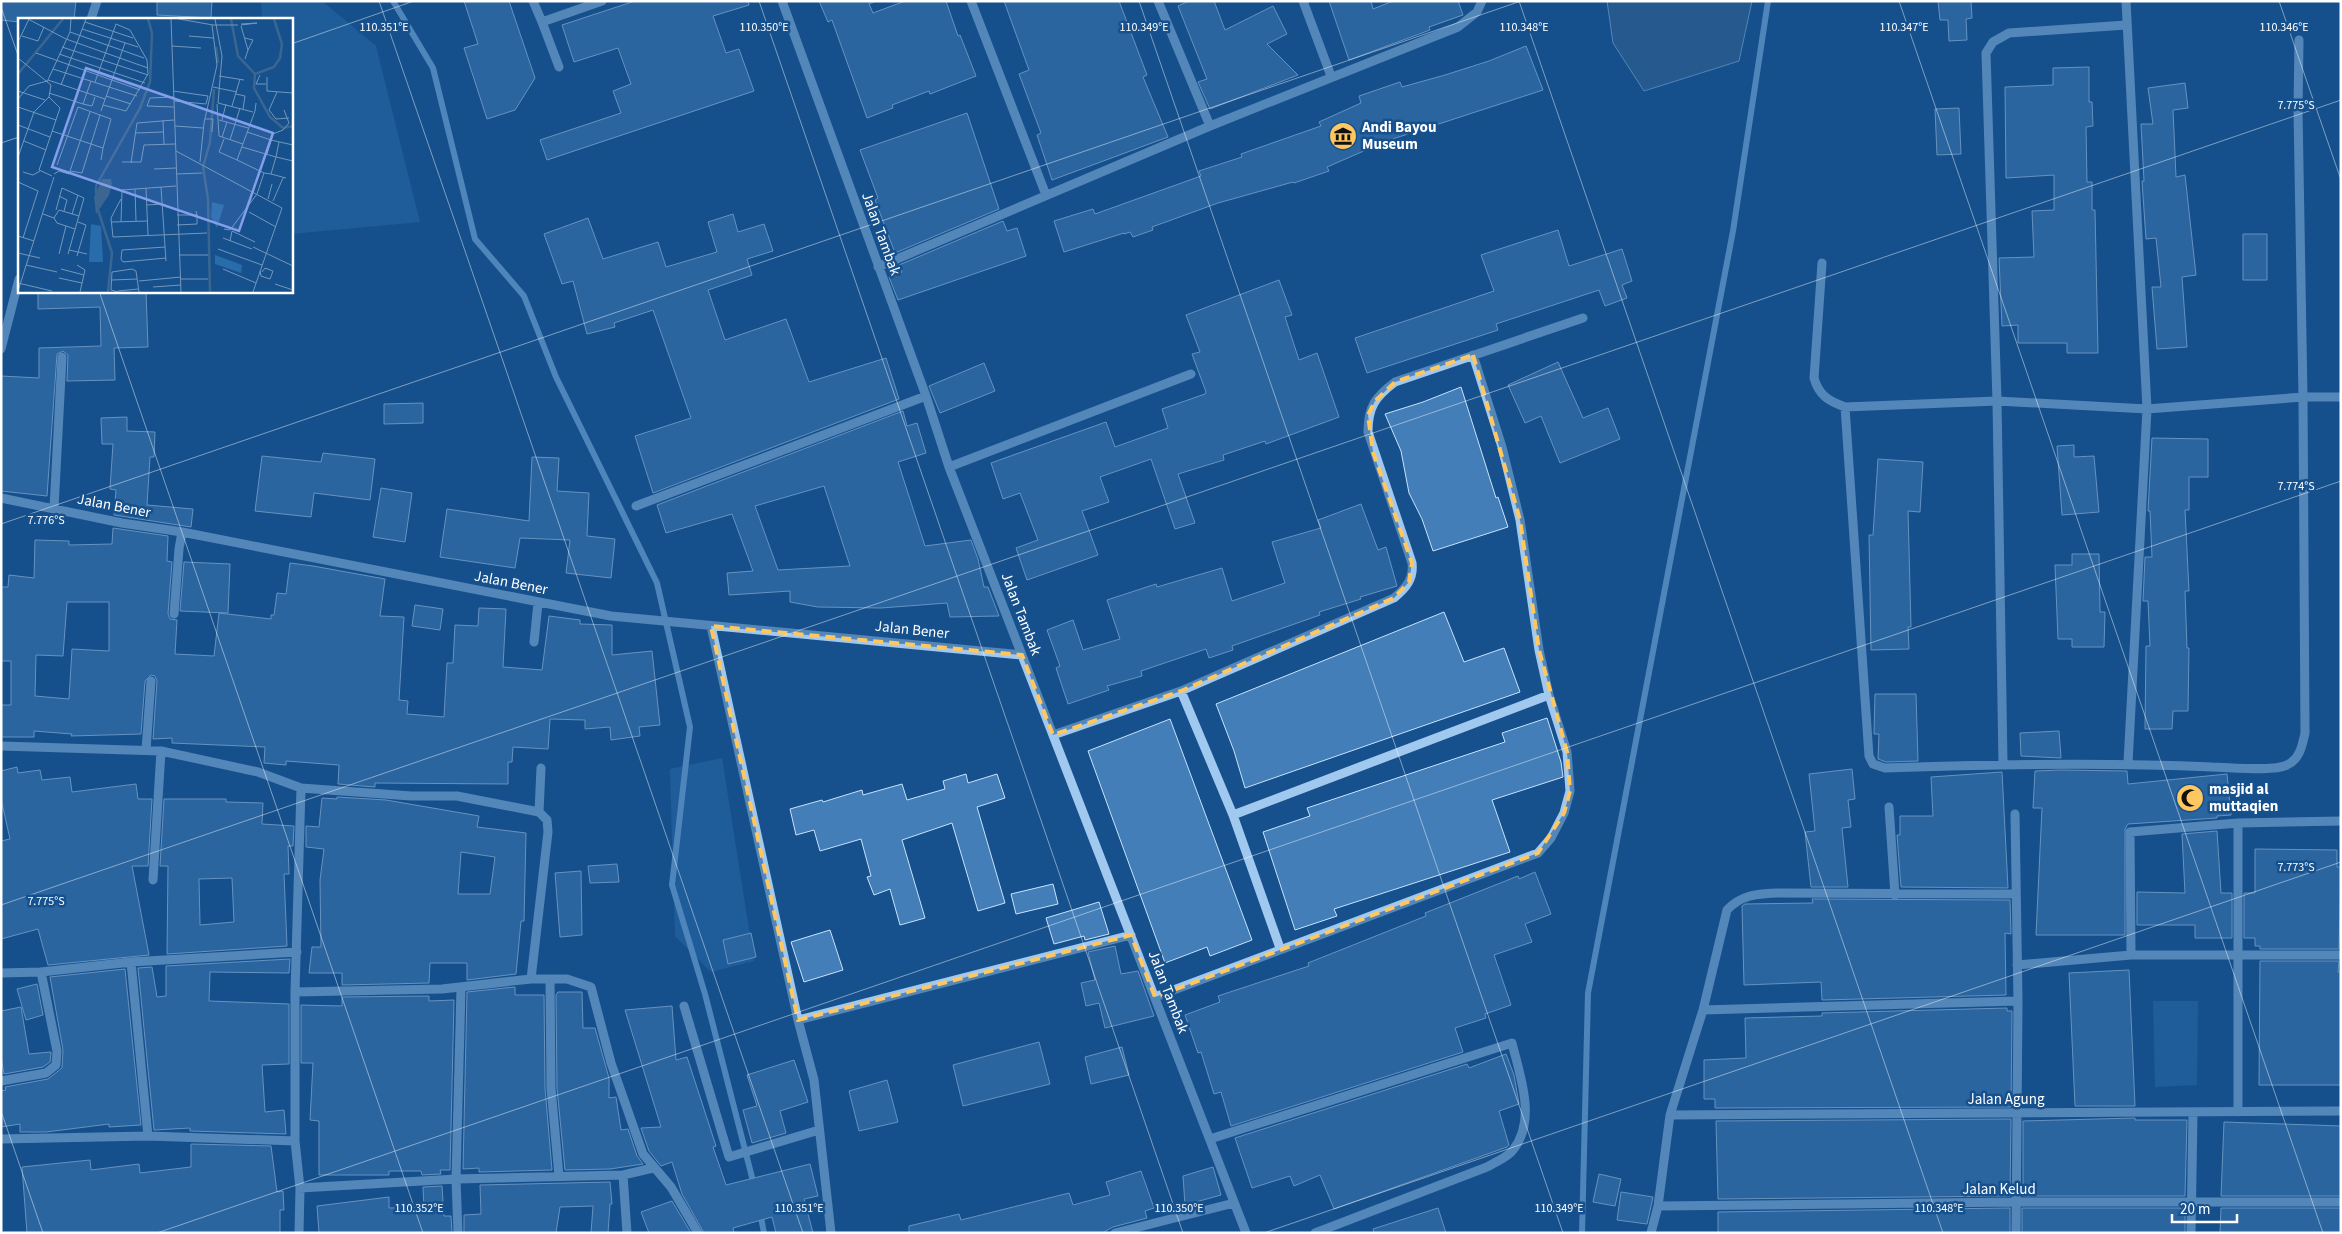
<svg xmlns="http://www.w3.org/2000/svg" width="2342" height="1234" viewBox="0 0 2342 1234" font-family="'Source Sans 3',sans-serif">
<rect width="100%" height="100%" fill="#16518d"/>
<!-- green -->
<path fill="#296cac" d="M261,1h61l54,45 44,176 -129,12v-215h-29z
M722,758l32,203 -43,11 -36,-36 -5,-167z
M2153,1001h45l-1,84 -42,2z"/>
<!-- water -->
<path fill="#3b6691" stroke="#93c5f2" d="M1607,1h145l-13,60 -95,30 -31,-48z"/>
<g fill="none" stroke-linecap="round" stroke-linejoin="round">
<!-- stream -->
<path stroke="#93c5f2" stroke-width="6" d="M393,1l40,67 42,171 49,57 32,81 101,206 33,144 -18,158 33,109 49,191
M760,1212l4,21
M1582,1233l6,-240 145,-762 35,-230"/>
</g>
<!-- building -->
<path fill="#437eb8" stroke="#c7e2fb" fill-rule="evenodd" d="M1,1h75l-2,18h-55v3l-18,-2z
M157,1h55l-1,17 -54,-3z
M464,1h45l26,77 -20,32 -28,9 -23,-71 14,-4z
M635,1h113l1,4 -36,11 13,37 13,-4 15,42 -207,69 -7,-20 81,-27 -8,-22 18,-7 -13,-36 -44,14 -12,-37z
M819,1h57l-7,3 4,9 32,-12h41l12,35 2,-1 16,41 -46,18 -1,-3 -37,14 1,3 -26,10 -35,-98 -4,2z
M1004,1h115l28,74 -4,2 25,60 -116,43 -15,-45 4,-2 -22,-59 10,-4z
M1189,1h25l11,29 48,-24 14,28 -20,10 31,31 -88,34 -12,-27 9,-3 -29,-73z
M1329,1h42l2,8 20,-8h65l5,14 -34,12 1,3 -81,30z
M1938,1h33l1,17 -6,1 1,21 -18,1 -1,-21h-8z
M1526,46l17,44 -178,58 1,2 -39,17 2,4 -35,12 -1,-1 -75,21 -66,24 1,3 -20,7 -3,-5 -6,2v-1l-60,19 -10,-31 39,-12 2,5 106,-38 -2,-5 43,-14 -1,-3 80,-28 -2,-4 42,-19 -2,-7 41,-14 2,5 43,-12 44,-14z
M2089,67v35h3l1,24 -7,1 1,55h5v28h3l3,143h-31v-10h-49v-18l-16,1 -3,-68 35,-1 -2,-46 22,-1v-35l-48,3 -1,-91 48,-2v-17z
M2185,83l3,25 -15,2 3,67 9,-2 11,100 -14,2 5,70 -30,2 -5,-62h9l-5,-49 -10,1 -4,-58h2l-3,-57h12l-5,-36z
M1959,108l2,46 -24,1 -2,-46z
M967,113l32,96 -104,44 -20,-53 3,-2 -18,-48z
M733,214l5,18 26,-8 9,27 -26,8 5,16 -44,15 17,50 61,-21 23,63 77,-24 13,41 -246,94 -18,-57 56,-18 -38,-108 -39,13 1,4 -28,7 -14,-53 -11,3 -18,-50 44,-16 15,41 55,-17 8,25 51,-15 -9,-30z
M1003,221l4,10 10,-3 9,28 -128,44 -9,-23 13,-5 -3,-7z
M1558,230l11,36 53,-17 10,32 -10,4 5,13 -22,8 -6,-16 -103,34 2,6 -131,43 -12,-35 139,-47 -13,-36z
M2243,234h24v46h-24z
M1279,280l13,35 -7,2 14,43 18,-7 22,64 -73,27 -1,-3 -42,14 1,5 -46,14 17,49 -20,6 -24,-70 -51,18 9,25 -27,9 16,44 -71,25 -11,-32 22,-8 -18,-47 -17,6 -12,-36 115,-41 9,25 53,-19 -6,-19 43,-15 1,-2 -14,-38 8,-2 -14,-37z
M38,291h108l2,56 -34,1 1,32 -48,1 1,-26 -5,-4 -6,3 -10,142 -46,-5v-115l38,2v-30l62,-2 -1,-39 -62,2z
M1558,362l25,56 25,-10 12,31 -60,24 -19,-47 -16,7 -17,-38z
M984,363l11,28 -55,22 -11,-27z
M1461,387l35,111 2,-1 10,30 -75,24 -11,-32 -13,-26 -8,-42 -16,-37 38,-12z
M423,403v20l-39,1v-20z
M903,411l4,15 10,-3 9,30 -28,9 27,84 46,-6 7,19 6,28h4l11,29 -49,1 -3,-14 -66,5 -63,-1 -28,-5v-11l-61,4 -2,-22 26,-2 -21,-57 -66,19 -9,-28zM824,486l26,80 -72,4 -23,-64z
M127,417v14l28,1 -1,25h-4l-3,48 46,4 -2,18 -77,-12 2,-25 -6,-1 3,-45h-11l-1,-26z
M2152,438l56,1v38h-19v33h-4l4,81h-4l2,57h2l-1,63h-15l-1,18h-27l1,-83h4l-2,-45h-5l2,-44h7l-2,-46h-2z
M2074,445v12l20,-1 5,56 -37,3 -5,-69z
M323,453l52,6 -5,41 -56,-7 -3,24 -56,-6 7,-55 59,6z
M532,457l27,1 -2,33 32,2 -2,43 28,3 -4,39 -45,-5 4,-33 -50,-2 -5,30 -75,-11 7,-48 82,12z
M1878,459l45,3 -3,50 -12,-1 3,116h-3l1,22 -38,1 -2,-115h4z
M381,488l31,5 -7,49 -32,-5z
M1361,504l17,46 8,-3 11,39 -37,11 1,2 -42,13 1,3 -88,31 1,4 -24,8 -3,-9 -65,22 1,5 -35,10 2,4 -41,14 -12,-36 4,-2 -13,-36 26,-10 10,30 37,-11 -13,-39 49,-16 1,3 65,-19 10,33 53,-18 -13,-41 49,-14 -3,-8z
M113,528l55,8 -1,25 5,1 -4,52 2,5 7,1 -2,34 39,2 5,-43 52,6v-4h3l3,-22 9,1 4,-31 23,3 72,13 -5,37 24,1 -5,83 9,1 -1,13 37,3 3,-54h6l2,-38 23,1 1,-18 27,1 -3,58 39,3 7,-54 31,4v4l32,1v30l40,-4 8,74 -21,2 1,9 -29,4 -1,-13 -25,2v-9l-35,-1 -2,30 -35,-2 -1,15h-4v22l-133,-1v4l-37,-3 1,-19 -53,-4v4l-22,-2 1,-16 -93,-4v-5l-19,1 4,-58 -2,-5 -4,-1 -6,6 -4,53 -70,2 1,-2 -38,-3v6h-33v-32h10v-44h-10v-74h7l1,-12 25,3 1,-38 34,1v4l43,-1zM67,602h42v49l-37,-2 -3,50 -34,-3 1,-41 27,1z
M2072,554h27l1,58h5l-1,35h-32v-8h-14l-3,-74h17z
M184,562l46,2 -2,49 -48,-2z
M415,605l28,4 -3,21 -28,-4z
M1444,612l20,50 40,-14 16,44 -275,96 -11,-37 -18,-47z
M1875,694h41l2,67 -32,1 -8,-3 1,-25h-5z
M1547,718l14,44 2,15 -71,23 18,52 -176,57 3,7 -42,14 -32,-98 47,-16 -3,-8 198,-66 -3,-9z
M1170,719l82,221 -42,16 -3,-9 -42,16 -77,-212z
M2059,731l2,27 -40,-2 -1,-23z
M17,767l1,6 22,-3 2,10 28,-3 2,15 64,-8 2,15h14l-4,67h-16l17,89 -101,10 -10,-36 -37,10v-98l9,-2 -9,-40v-28z
M1852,769l3,30 -7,1 3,27 -9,1 6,59h-37l-6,-55 10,-1 -6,-57z
M2061,770l66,1 1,13 99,-10 4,41 -14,1v2l-89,6 -3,5v106h-89l6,-127h-9l2,-37z
M2002,772l6,116 -107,-1 -4,-52h3v-19h33l-2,-39z
M966,774l2,9 29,-9 8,24 -28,9 28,96 -27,8 -26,-88 -50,17 23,78 -25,7 -10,-36 -16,6 -7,-18 4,-1 -10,-37 -41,12 -6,-21 -18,5 -6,-26 32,-9 1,2 39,-12 1,5 39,-11 5,16 38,-11 -2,-8z
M337,797l49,3 93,16 -2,11 49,6 -2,88h-3l-5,53 -49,6v-17h-37l-1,20 -87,2v-12h-33l3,-26h9l-1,-67 4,-31 -18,-2v-21l13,1 3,-29 15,1zM461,852l34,5 -5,37h-32z
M164,799h62v3l37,1 -1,21 32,2 -1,20h-5l1,28h-5l3,72 -120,8 1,-88h-8zM232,878l2,44 -34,3 -1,-46z
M2217,831l4,62h11v45h-37v-13h-58v-33l48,1 -3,-59z
M2255,849l82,1v17h4l-2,82h-79v-3h-5v-8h-11v-45h11z
M617,864l2,18 -29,1 -2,-17z
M581,871l1,64 -22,2 -5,-64z
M1535,872l16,42 -26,10 7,18 -38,13 17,50 -26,9 1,4 -31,10 8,24 -232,74 -10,-34 -7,2 -13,-42 -3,1 -13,-38 35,-13 -2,-6 91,-30 -1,-3 118,-47 -1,-3 93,-37 1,3z
M1053,884l5,20 -42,10 -5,-20z
M1812,899l198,1 1,34 -6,-1 1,62 -184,5 -1,-18 -77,3 -2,-79 3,-2 68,-1z
M1099,902l10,32 -24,6 -1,-4 -30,8 -8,-26z
M830,930l13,40 -39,12 -13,-40z
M751,933l5,24 -28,7 -5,-24z
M1115,946l6,28 17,-3 16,45 -49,12 -6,-25 -13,3 -5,-23 14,-3 -7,-28z
M290,959l-1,14 -79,-1 -1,29 80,3v60l-27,1 3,47 19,-2 2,24 -96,-3v-3l-36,2 -16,-162 14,-1 5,30 9,-1v-30z
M2260,961h79l-1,11h3v113h-82z
M125,969l16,156 -32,2v-3l-63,8h-26v-8l-19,3v-36l5,-1 -1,-3 43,-8 14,-11 1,-18 -13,-73z
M2129,970l6,136h-60l-6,-133z
M37,984l6,31 -17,5 -9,-31z
M515,987v8h29l1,93 7,82 -73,2v-4l-16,1 4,-177z
M558,992h24l1,36h12l14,50v20l7,-1 5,33 7,-1 9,27 6,8 -33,5 -45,1 -8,-82 -1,-93z
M429,996v5l25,-1 -4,170h-10l1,4 -19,1 -1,-4h-32v4h-70v-54l-9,-1 3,-57h-12v-58l41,1v-9z
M672,1006l4,54 11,-3 29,89 -3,1 13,38 84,-21 8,32 -14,3 9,34h-37l-4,-16 -39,11 1,5h-30l-22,-39 -10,-32 -11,4 -12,-15 -8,-23 20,-1 -36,-117z
M21,1007l8,47 22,-2 -1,10 -7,5 -39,7 -3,-18v-45z
M2007,1008v3h5l-1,96 -296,1v-9h-11v-39l42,-2 -1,-40 77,-2v-3z
M1039,1042l11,42 -87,22 -10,-41z
M1122,1047l7,28 -38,9 -6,-27z
M1506,1054l8,21 5,29 -20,7 10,34 -2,2 -173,62 -14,-34 -26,11 -4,-10 -38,12 -17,-50 232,-74 2,4z
M794,1060l14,42 -28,9 6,22 -34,10 -9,-33 14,-4 -10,-31z
M887,1080l11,42 -39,9 -10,-40z
M2135,1118v2h52l-2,76h-162v-75z
M2011,1119l-1,77 -292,3 -2,-78z
M2224,1122l117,4v70h-120z
M191,1144l80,2 6,46 6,-1 1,19h-4v23h-253l-5,-66 68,-7 1,10 48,-6 1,9 51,-6z
M1213,1167l8,28 -36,10 -2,-29z
M1141,1171l13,37 -9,3 2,7 -34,9 -11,6h-193v-7l50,-12 2,6 108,-27 4,12 37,-10 -4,-13z
M1599,1174l22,5 -6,27 -22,-4z
M610,1182l2,22h-2l-2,29h-17l2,-27 -33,1 -4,26h-92v-18l17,-1 -1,-29z
M442,1186l2,30h7l1,17h-133l-2,-27 72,-9v11l35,-1 -1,-20z
M1621,1192l32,5 -6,27 -30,-4z
M672,1201l19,32h-42l-8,-21z
M1438,1208l8,25h-72l-1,-4z
M2010,1208v25h-292v-21z
M2022,1208h163v25h-163z
M2221,1208h120v25h-121z"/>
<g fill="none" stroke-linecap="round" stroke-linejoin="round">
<!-- minor -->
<path stroke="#a1c9ef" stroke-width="9" d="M533,1l9,21
M782,1l144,395 23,71 297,766
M971,1l75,194
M1158,1l52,125
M1303,1l28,75
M2126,1l21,408 -19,354
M91,19l6,-18
M559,67l-17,-45 60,-21
M1822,263l-8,115c5,18 15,23 31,29l152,-6 150,8 156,-12h38
M878,267l332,-141 248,-99 19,-15 5,-11
M1,349l18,-70
M1845,407l24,349 4,8 12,4c109,-4 218,-6 327,-1 16,0 63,5 75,-2 13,-6 15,-19 18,-32l-2,-336 -5,-287 1,-70
M949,467l242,-93
M1,498l121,25 60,9 429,84 411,39
M636,506l290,-110
M54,508l8,-151
M174,614l5,-65 3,-17
M711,626l87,394 16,60 17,153
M534,642l4,-39
M1181,691l52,124 47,133
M1053,735l128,-44 213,-93c12,-10 20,-19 18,-35l-44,-131c0,-25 7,-35 27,-50l188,-64
M1,746l160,5 97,21 43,16 -6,204v149l5,47 -1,45
M146,750l5,-69
M2003,763l-6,-362 -11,-348 7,-11 16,-9 117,-8
M301,788l110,8h46l82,16 8,8 1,12 -17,147
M1889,807l6,88
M539,812l2,-44
M2015,814l3,187 -2,232
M1233,815l316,-120
M2238,823l103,-2
M153,880l8,-129
M2131,955l-1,-123 108,-9v289
M131,962l17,174
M2017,965l114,-10h210
M1,973l40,-1 90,-10 166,-10
M550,979l1,109 8,88
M295,992l147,-3 89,-10h36l24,8 20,76 32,91 28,33 27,46
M1155,997l383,-144 13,-15 13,-25 6,-22 -3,-39 -18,-57 -10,-45 -19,-130 -18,-73 -29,-92
M684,1006l45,151 90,-27
M1703,1010l315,-9
M798,1020l333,-85
M1,1081l45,-8 10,-8 1,-14 -16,-79
M1670,1115l671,-4
M1,1139l147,-3 147,5
M1210,1139l302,-96c8,33 25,77 1,107 -6,8 -18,12 -26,17l-172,66
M623,1175l4,58
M300,1188l156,-9 167,-4 30,-7
M1658,1206l358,-4h325
M458,1233l-2,-54 5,-191
M1115,1233l119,-30
M1651,1233l7,-27 12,-91 33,-105 24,-100c14,-15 29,-16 49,-17l239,1
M2191,1233l2,-121"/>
</g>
<!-- marked area -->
<path d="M0 0H2342V1234H0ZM1473,355l47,165 19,130 28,102 3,39 -6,22 -26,40 -383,144 -24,-62 -333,85 -87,-394 311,29 31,80 128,-44 213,-93 15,-16 3,-19 -39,-111 -5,-37 7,-14 20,-19z" fill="#16518d" fill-opacity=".55" fill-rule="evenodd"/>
<path fill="none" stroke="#ffc75f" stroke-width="4" stroke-dasharray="10 6" stroke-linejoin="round" d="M1473,355l47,165 19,130 28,102 3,39 -6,22 -26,40 -383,144 -24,-62 -333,85 -87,-394 311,29 31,80 128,-44 213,-93 15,-16 3,-19 -39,-111 -5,-37 7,-14 20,-19z"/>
<!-- ticks -->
<path fill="none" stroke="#fff" stroke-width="1" stroke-opacity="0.45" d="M379,1l424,1232M759,1l424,1232M1139,1l424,1232M1519,1l424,1232M1899,1l424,1232M2279,1l62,179M1,7l18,51M291,44l123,-43M1,143l18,-6M99,291l324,942M1,524l1520,-523M1,905l2340,-805M1,1111l42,122M157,1233l2184,-752M1264,1233l1077,-371"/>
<!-- icons -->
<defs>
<g id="museum-disc" transform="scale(1.4375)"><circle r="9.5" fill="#ffc75f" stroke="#16518d"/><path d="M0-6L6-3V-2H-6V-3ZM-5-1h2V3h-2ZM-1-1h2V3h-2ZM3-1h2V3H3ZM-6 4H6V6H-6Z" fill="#111"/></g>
<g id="mosque-disc" transform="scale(1.4375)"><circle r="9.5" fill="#ffc75f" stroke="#16518d"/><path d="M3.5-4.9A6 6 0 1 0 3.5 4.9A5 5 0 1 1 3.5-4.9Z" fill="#111"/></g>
</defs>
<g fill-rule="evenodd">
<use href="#museum-disc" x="1343" y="136"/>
<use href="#mosque-disc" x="2190" y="798"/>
</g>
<g text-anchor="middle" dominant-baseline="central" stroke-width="5" stroke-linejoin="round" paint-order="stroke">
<!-- poi labels -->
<g font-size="15" font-weight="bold" fill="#fff" stroke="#16518d" text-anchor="start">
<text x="1362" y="127">Andi Bayou<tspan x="1362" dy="17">Museum</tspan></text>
<text x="2209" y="789">masjid al<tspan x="2209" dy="17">muttaqien</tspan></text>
</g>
<!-- street labels -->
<g font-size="15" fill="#fff" stroke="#16518d">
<text transform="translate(881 234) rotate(70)">Jalan Tambak</text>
<text transform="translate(114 506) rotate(11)">Jalan Bener</text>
<text transform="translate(511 583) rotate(11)">Jalan Bener</text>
<text transform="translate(1021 614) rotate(69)">Jalan Tambak</text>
<text transform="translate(912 630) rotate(6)">Jalan Bener</text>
<text transform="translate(1168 992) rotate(69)">Jalan Tambak</text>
<text x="2006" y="1099">Jalan Agung</text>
<text x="1999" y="1189">Jalan Kelud</text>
</g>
</g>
<!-- overview -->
<g transform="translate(18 18)">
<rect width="275" height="275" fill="#16518d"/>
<path d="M194,184l12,3 -7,23 -6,-11zM73,206l10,2 2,36h-14zM197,237l27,10 -1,8 -26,-9z" fill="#296cac"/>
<path d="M84,161h9l1,5 -3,11 -13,19 -2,-17z" fill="#3b6691"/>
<path fill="none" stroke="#3b6691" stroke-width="2.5" d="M213,1l7,37 17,18M256,1l8,25 -2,14 -6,9 -19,7 -1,14 16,29 13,11 10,-2M198,29l2,16M0,56l45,-55M78,176v-8l44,-78 10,-26 2,-49 -4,-14M80,192l14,43 -4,39M192,274l-2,-93 -5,-32 7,-25 4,-53"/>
<path fill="none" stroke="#7397bb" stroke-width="1" d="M10,1l38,20 82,29M153,1l10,273M161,1l34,6h25M197,1l7,37 -4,47 35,9M67,4l48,16M223,7l16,-2 -16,1M223,8l7,24 -3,9M64,11l56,18M52,14l74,26M4,18l16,5 6,-14M171,18l24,2M227,20l8,2 -5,10M0,24l11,-23M154,28l29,2M44,29l86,28M18,35l104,37M41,36l86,29M0,40l33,27 -2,12M35,51l84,27M242,57l-4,9h10M201,58l25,4M249,59v14l26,2M30,62l57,19M73,63l-8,23 9,2 3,-9M29,64l23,-50 1,-13M77,64l21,-58M43,67l25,-66M195,69l24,5M0,73l27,9M155,73l35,5 -2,8 -32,-3M259,74l-8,18 7,9 13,-1M31,75l34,11M218,76l9,2 -2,13M88,78l25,8M31,79l11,11 -21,62 13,6M156,79l-24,1 -3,8 27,1M0,81l11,-13 18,-5M238,85l-1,8 -18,49 27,13M199,86l2,32 24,8M85,87l23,6 22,-37 -1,-14 -17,-30 -14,-6M214,88l8,-27M0,89l38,13M83,93l24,-68M187,101h8l-1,13M145,102l1,24M201,102l29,8M204,102l4,-16M0,107l32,12M157,108l28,2M34,113l51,17 -2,12M229,114l24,8M117,115l28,-1M204,119l5,-15M206,121l-5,13 18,8M212,122l10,-32M253,122l22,5M6,123l22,9M224,129l34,10 3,-15M158,133l106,57 -29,84M249,136l6,-20 10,-4 6,-7 -5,-13M0,139l16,-45 15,-15M104,144h19l3,-17 31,-1M182,144l4,-39 13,-58 -5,-40M113,145l6,-40 37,-3M39,147l21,-58 33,12 -8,29M136,151l22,-1M52,153l12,2 18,-58M5,154l10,3 7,-4M36,156l5,-3 10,3 21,-62M158,156l26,-1M253,156l15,4M0,164l20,9 -15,47M143,169l5,74M128,170l2,47M117,171l1,32M41,178l8,4 -3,11M103,181l-10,19 2,19 94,-4M250,181l4,-15M255,183l10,-23M129,187l15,-1M38,192l6,-22 22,10 -16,56M231,194l27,15M25,196l11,4 5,-8 20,6M54,196l6,-19M159,197h20l-1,-4M36,200l3,5 18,6M94,204l36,-1M103,204l1,-32 54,-4M159,207l20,-1v-9M206,211l6,1 27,-36 7,-21 7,1 5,-17 17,4M0,218l16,5M205,220l29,11M212,223l2,-10 23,11M147,229l-43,3 -1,9 2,3 43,-4M235,229l40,19M200,231l44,16M51,232l18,4M0,235l22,5M41,236l7,-28M161,237h29M59,238l9,-31 -8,-3M8,247l31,7M59,247l8,5 -5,22M43,251l23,6M205,251l33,14M242,253l1,5 9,3 3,-8 -8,-3 -3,4M41,260l23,5M163,261h27M94,262l25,-1M121,263l42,-4M0,265l34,8M257,266l18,6M135,269l28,-2M0,273l36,-114M100,273l20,-2M100,274l-7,-2 1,-18 20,-3 4,2 3,21"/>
<path fill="#839eea" fill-opacity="0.15" stroke="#839eea" stroke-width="2.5" d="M68,50l187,65 -34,98 -187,-64z"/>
<rect width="275" height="275" fill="none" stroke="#fff" stroke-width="2.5"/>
</g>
<g font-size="12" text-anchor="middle" fill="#fff" stroke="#16518d" stroke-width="5" stroke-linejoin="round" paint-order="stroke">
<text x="384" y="31">110.351°E</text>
<text x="764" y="31">110.350°E</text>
<text x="1144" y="31">110.349°E</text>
<text x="1524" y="31">110.348°E</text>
<text x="1904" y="31">110.347°E</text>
<text x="2284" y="31">110.346°E</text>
<text x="2296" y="109">7.775°S</text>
<text x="2296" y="490">7.774°S</text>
<text x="46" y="524">7.776°S</text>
<text x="2296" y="871">7.773°S</text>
<text x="46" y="905">7.775°S</text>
<text x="419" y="1212">110.352°E</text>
<text x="799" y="1212">110.351°E</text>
<text x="1179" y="1212">110.350°E</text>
<text x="1559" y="1212">110.349°E</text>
<text x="1939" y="1212">110.348°E</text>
</g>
<!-- border -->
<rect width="2342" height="1234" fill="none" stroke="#ffffff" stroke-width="5"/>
<!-- scale -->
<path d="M2172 1214v8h65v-8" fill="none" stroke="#ffffff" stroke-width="2.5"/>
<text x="2180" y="1214" font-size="15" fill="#ffffff" stroke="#16518d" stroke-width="4" paint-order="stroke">20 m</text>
</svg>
